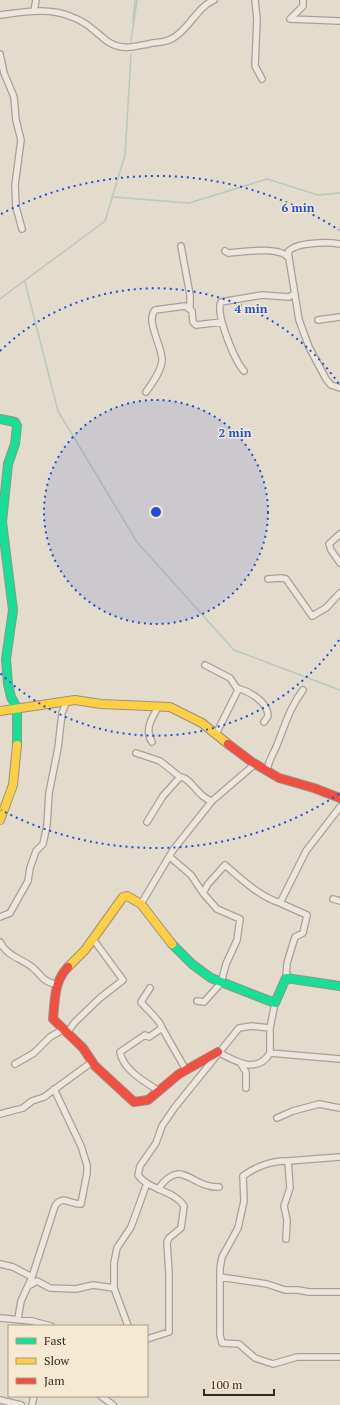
<svg xmlns="http://www.w3.org/2000/svg" width="340" height="1405" viewBox="0 0 340 1405" font-family="'PT Serif',serif">
<rect width="100%" height="100%" fill="#e3dbcc"/>
<g fill="none" stroke-linecap="round" stroke-linejoin="round">
<!-- stream -->
<path stroke="#b7c8bd" stroke-width="1.5" d="M133,22l2,-22
M131,41l6,-41
M113,197l76,6 78,-24 51,16 22,-2
M25,282l33,129 79,131 97,108 106,40
M0,299l105,-78 20,-66 6,-100"/>
<!-- street casing -->
<g stroke="#a8a096" stroke-width="8">
<path id="street" d="M255,0l2,19 -2,47 7,13
M303,0v6l-13,13 50,2
M34,11l2,-11
M0,15c24,-3 49,-8 72,2 15,5 23,15 35,24 14,10 26,6 41,3 6,-2 12,-1 18,-3 21,-6 29,-33 48,-41
M0,54l4,19 10,24 2,23 5,20 -6,45 1,22 6,22
M340,244c-12,-2 -45,-2 -52,8l11,68 10,27 17,32 5,6 9,3
M181,246l9,49v14
M225,251l3,2c14,-1 50,-7 60,4
M318,320l22,-3
M244,371c-9,-10 -29,-57 -23,-69l41,-7 27,2 5,-3
M146,392c6,-9 15,-20 16,-31 1,-14 -17,-40 -7,-51l30,-4 7,5 1,11 3,3 26,-3
M340,534l-11,10 2,6 9,13
M268,579l13,-1 5,1 26,37 14,-8 14,-15
M205,665l25,13 8,12 -22,44
M237,688c11,3 31,13 31,28l-4,6
M152,742c-8,-12 0,-25 7,-36
M136,753l24,8 20,16
M267,771c1,-10 6,-16 10,-26 8,-20 13,-38 26,-55
M147,822l16,-26 17,-19c11,0 18,21 32,24
M170,857l21,18 12,18
M333,899l7,2
M141,904l32,-54 39,-49 43,-37
M0,917l10,-4 18,-32 2,-13 6,-17 7,-7 4,-19 2,-32 9,-45 4,-35 5,-12
M0,942c7,14 20,16 32,25 11,9 8,13 25,18
M286,978l1,-15 8,-26 8,-4 4,-18 -27,-12 26,-52 34,-44
M150,988l-9,14c6,8 20,19 21,26
M197,1001l7,1 17,-19 5,-19 11,-24 3,-21 -23,-10 -14,-16 5,-9 17,-19c16,14 34,31 55,38
M270,1028l5,-25
M67,1033l8,-11 25,-24 23,-18 -30,-41
M218,1052c17,9 39,23 52,1
M15,1064l19,-11 16,-16 14,-8
M241,1064l5,8v16
M159,1091c-14,-9 -36,-21 -39,-39l25,-17 4,2 13,-9 24,42
M0,1114l23,-6 9,-7 12,-4 48,-35
M277,1118l16,-7 26,-7 21,4
M288,1161c-15,-1 -33,6 -45,15l1,25 -6,27 -16,29 -2,11v67l2,8 17,1 16,14 18,6 24,-7h43
M158,1189c24,-33 32,-1 61,-2
M286,1239l1,-19 -3,-14 6,-18 -2,-27 52,-4
M0,1264l13,3 19,10
M220,1277l47,7 18,6h13l11,2h31
M30,1285l7,-4 13,7 26,1 17,-4 21,3 14,38
M114,1288v-25l3,-15 14,-21 16,-44
M0,1318l32,3 19,5
M18,1319l3,-18 11,-24 23,-71c7,-12 16,-1 26,-2l6,-31v-8l-6,-19 -27,-57
M147,1339l22,-7v-58l-2,-32 2,-4 12,-10 3,-22c-10,-16 -36,-16 -46,-31l2,-9 16,-23 6,-17 13,-19 64,-79 13,-2 18,2v25l70,6
M101,1396l12,9
M0,1400l21,5
M32,1405l2,-9"/>
</g>
<!-- fast casing -->
<g stroke="#989085" stroke-width="10">
<path id="fast" d="M0,419l15,3 2,4 -2,18 -7,20 -6,58 11,88 -7,49 2,25 3,13 6,11v37
M172,944l20,20 19,14 64,25 11,-25 54,8"/>
</g>
<!-- slow casing -->
<g stroke="#989085" stroke-width="10">
<path id="slow" d="M0,711l75,-11 26,4 69,3 32,16 26,21
M0,820l13,-35 4,-40
M68,967l17,-17 38,-53 4,-1 14,8 31,40"/>
</g>
<!-- jam casing -->
<g stroke="#989085" stroke-width="10">
<path id="jam" d="M228,744l24,18 27,16 35,10 26,10
M68,967c-14,14 -13,33 -15,52l30,29 12,18 39,36 14,-2 31,-26 39,-22"/>
</g>
<!-- street -->
<use href="#street" stroke="#ece6dd" stroke-width="5.5"/>
<!-- fast -->
<use href="#fast" stroke="#16e098" stroke-width="8"/>
<!-- slow -->
<use href="#slow" stroke="#ffcf43" stroke-width="8"/>
<!-- jam -->
<use href="#jam" stroke="#f24e42" stroke-width="8"/>
</g>
<!-- distance rings -->
<circle cx="156" cy="512" r="112" fill="#1d4ed8" fill-opacity=".12"/>
<g fill="none" stroke="#1d4ed8" stroke-width="2" stroke-dasharray="2 4">
<circle cx="156" cy="512" r="112"/>
<path d="M339 640A224 224 0 0 1 0 673M0 351A224 224 0 0 1 339 384"/>
<path d="M339 794A336 336 0 0 1 1 810M1 214A336 336 0 0 1 339 230"/>
</g>
<circle cx="156" cy="512" r="6" fill="#1d4ed8" stroke="#f5e9d1" stroke-width="2"/>
<g font-size="12" text-anchor="middle" font-weight="bold" fill="#1d4ed8" stroke="#f5e9d1" stroke-width="3" stroke-linejoin="round" paint-order="stroke">
<text x="298" y="212">6 min</text>
<text x="251" y="313">4 min</text>
<text x="235" y="437">2 min</text>
</g>
<!-- legend -->
<rect x="8" y="1325" width="140" height="72" fill="#f5e9d1" stroke="#a99c89"/>
<rect x="16" y="1338" width="20" height="6" fill="#16e098" stroke="#a99c89"/>
<text x="44" y="1345" font-size="12" fill="#37291e">Fast</text>
<rect x="16" y="1358" width="20" height="6" fill="#ffcf43" stroke="#a99c89"/>
<text x="44" y="1365" font-size="12" fill="#37291e">Slow</text>
<rect x="16" y="1378" width="20" height="6" fill="#f24e42" stroke="#a99c89"/>
<text x="44" y="1385" font-size="12" fill="#37291e">Jam</text>
<!-- scale -->
<path d="M204 1389v6h70v-6" fill="none" stroke="#37291e" stroke-width="2"/>
<text x="210" y="1389" font-size="12" fill="#37291e" stroke="#f5e9d1" stroke-width="3" paint-order="stroke">100 m</text>
</svg>
